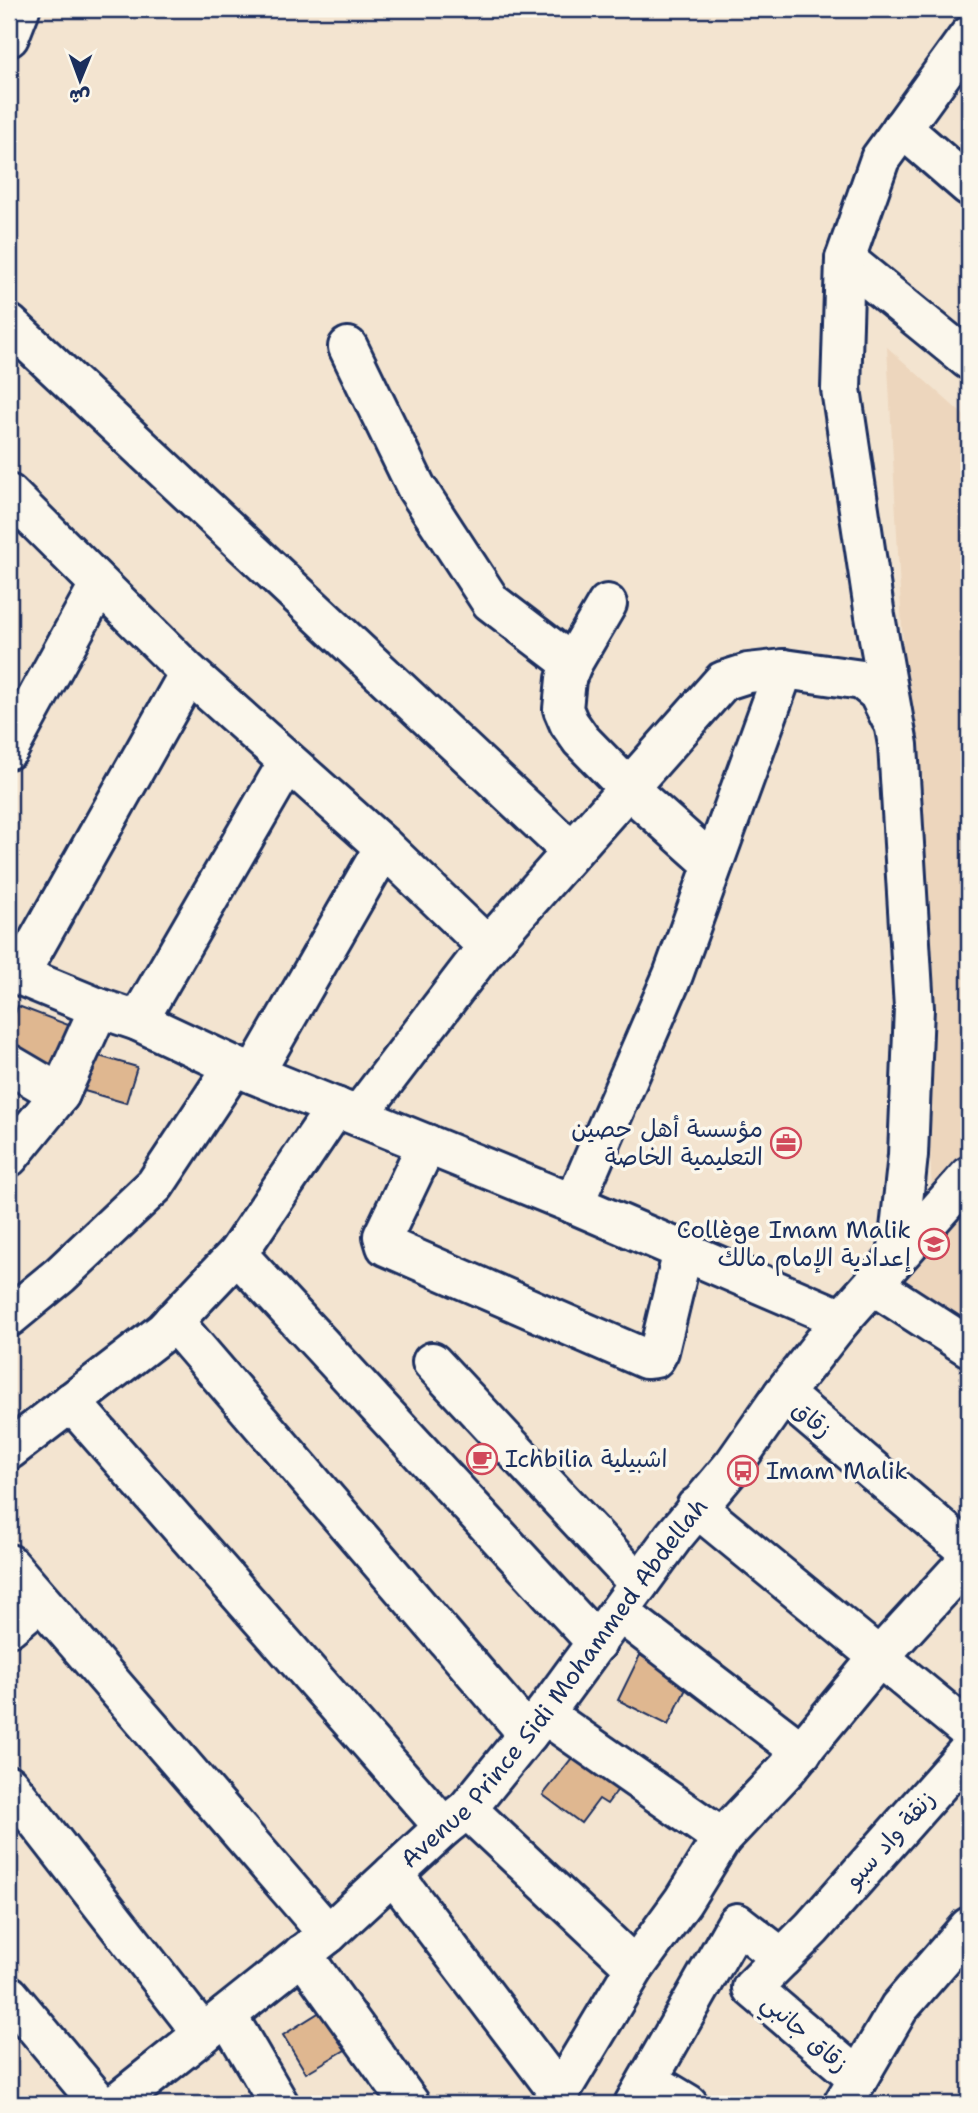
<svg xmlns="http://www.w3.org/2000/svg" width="978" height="2113" viewBox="0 0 978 2113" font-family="'Shantell Sans','Playpen Sans Arabic',sans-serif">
<rect width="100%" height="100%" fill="#f3e4d0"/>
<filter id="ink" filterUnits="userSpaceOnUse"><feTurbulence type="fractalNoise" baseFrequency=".0143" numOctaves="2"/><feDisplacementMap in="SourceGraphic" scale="14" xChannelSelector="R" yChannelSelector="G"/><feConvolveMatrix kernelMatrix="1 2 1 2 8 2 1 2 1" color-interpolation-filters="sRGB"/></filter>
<g filter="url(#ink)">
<!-- built -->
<path fill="#edd6bd" d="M887,347l82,73v927l-104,-68 68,-70z"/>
<!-- building -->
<path fill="#dfb790" stroke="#1b2f5e" stroke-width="2" d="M18,1006l53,20 -18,46 -44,-17v-26z
M92,1054l45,13 -11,36 -45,-13z
M640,1655l50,26 -22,44 -50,-25z
M575,1754l44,34 -12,16 -8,-5 -18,24 -38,-28z
M328,2007l24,39 -46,27 -23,-38z"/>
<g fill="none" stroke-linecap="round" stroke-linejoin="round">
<!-- minor casing -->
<g stroke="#1b2f5e" stroke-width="44">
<g id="minor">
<path d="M9,37l11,-28"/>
<path d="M902,128l67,58"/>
<path d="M845,259l124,101"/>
<path d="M9,324l562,527"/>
<path d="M348,347l68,140 75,115 81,62"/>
<path d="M9,494l180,179 195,174 104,100"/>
<path d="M607,604l-35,60 -6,15 -3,30 6,14 12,17 48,49 84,75"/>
<path d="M9,749l90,-164"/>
<path d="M9,971l90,37 39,13 96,45 340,138 268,115"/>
<path d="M19,975l170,-302"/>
<path d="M138,1021l150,-259"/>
<path d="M9,1064l51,30"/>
<path d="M254,1074l130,-227"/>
<path d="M358,1116l126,-165 239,-270 25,-8 36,-4 78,11 16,13 13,26"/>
<path d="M427,1144l-44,92 3,10 260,113 9,-1 4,-7 24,-100"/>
<path d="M9,1157l51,-63 39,-86"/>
<path d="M574,1204l99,-229 111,-306"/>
<path d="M237,1254l360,389"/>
<path d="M897,1257l11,-102 6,-147 -16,-263 -23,-129 -34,-227 4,-130 35,-100 89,-123"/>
<path d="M873,1285l96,62"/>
<path d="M9,1317l51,-42 95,-90 79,-119"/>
<path d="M173,1321l355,413"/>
<path d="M432,1362l207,222"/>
<path d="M783,1394l186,158"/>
<path d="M71,1402l373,425"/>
<path d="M9,1450l155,-119 73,-77 99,-147"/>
<path d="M696,1507l273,224"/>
<path d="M9,1564l319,370"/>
<path d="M619,1612l183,140"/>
<path d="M9,1627l31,-26"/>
<path d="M544,1714l178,124"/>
<path d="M9,1785l194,249"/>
<path d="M467,1809l168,158"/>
<path d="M393,1874l166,219"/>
<path d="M302,1954l108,150"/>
<path d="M9,1995l91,109"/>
<path d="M227,2015l52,89"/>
<path d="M858,2078l-106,-90 60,-60 157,-178"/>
<path d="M648,2080l40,24"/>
<path id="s1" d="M115,2104l213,-170 116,-107 23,-18 77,-95 130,-178 60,-72 49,-70 59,-75 127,-143"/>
<path d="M553,2104l82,-137 48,-66 39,-63 65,-69 93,-113 89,-97"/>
<path d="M634,2104l103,-181 45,35"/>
<path d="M843,2104l56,-96 70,-81"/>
</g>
</g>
<!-- minor -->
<use href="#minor" stroke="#fbf7ec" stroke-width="38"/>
</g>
</g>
<!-- icons -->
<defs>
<g id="office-ring" transform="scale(1.575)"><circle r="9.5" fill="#fbf7ec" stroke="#d1495b" stroke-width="1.5"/><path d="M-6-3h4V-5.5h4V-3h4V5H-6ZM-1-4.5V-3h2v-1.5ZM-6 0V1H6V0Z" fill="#d1495b"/></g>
<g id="school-ring" transform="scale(1.575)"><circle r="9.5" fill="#fbf7ec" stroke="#d1495b" stroke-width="1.5"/><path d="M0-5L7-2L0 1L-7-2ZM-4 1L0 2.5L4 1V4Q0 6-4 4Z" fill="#d1495b"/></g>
<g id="cafe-ring" transform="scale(1.575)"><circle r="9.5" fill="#fbf7ec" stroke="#d1495b" stroke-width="1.5"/><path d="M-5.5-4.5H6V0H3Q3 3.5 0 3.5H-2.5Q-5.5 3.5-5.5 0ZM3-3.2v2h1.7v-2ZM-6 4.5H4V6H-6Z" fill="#d1495b"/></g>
<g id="bus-ring" transform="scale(1.575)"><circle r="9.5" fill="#fbf7ec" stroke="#d1495b" stroke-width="1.5"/><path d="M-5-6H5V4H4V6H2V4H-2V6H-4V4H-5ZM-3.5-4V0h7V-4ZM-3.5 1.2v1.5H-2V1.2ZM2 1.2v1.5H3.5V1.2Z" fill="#d1495b"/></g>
</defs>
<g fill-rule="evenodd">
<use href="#office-ring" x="786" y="1143"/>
<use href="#school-ring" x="934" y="1244"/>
<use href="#cafe-ring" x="482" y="1459"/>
<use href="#bus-ring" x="743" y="1471"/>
</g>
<g text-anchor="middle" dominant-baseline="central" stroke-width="7" stroke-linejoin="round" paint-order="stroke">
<!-- poi labels -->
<g font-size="24" fill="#1b2f5e" stroke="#fbf7ec" text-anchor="end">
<text x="763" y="1129">مؤسسة أهل حصين<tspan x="763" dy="28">التعليمية الخاصة</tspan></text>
<text x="911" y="1230">Collège Imam Malik<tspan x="911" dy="28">إعدادية الإمام مالك</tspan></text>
<text x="505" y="1459" text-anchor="start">Ichbilia اشبيلية</text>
<text x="766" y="1471" text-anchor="start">Imam Malik</text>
</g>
<!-- street labels -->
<g font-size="24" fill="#1b2f5e" stroke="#fbf7ec">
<text transform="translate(812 1419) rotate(40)">زقاق</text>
<text stroke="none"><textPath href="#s1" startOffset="612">Avenue Prince Sidi Mohammed Abdellah</textPath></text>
<text transform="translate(890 1839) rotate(-48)">زنقة واد سبو</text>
<text transform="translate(805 2033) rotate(41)">زقاق جانبي</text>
</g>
</g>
<!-- margin -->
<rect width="978" height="2113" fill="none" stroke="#fbf7ec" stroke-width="35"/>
<rect x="18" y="18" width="943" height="2078" fill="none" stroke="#1b2f5e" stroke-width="2.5" filter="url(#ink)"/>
<!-- north arrow -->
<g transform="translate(80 80) rotate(181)" stroke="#fbf7ec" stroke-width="5" paint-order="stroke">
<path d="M0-5L12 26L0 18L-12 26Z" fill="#1b2f5e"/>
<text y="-10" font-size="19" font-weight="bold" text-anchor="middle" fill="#1b2f5e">ش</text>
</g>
</svg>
